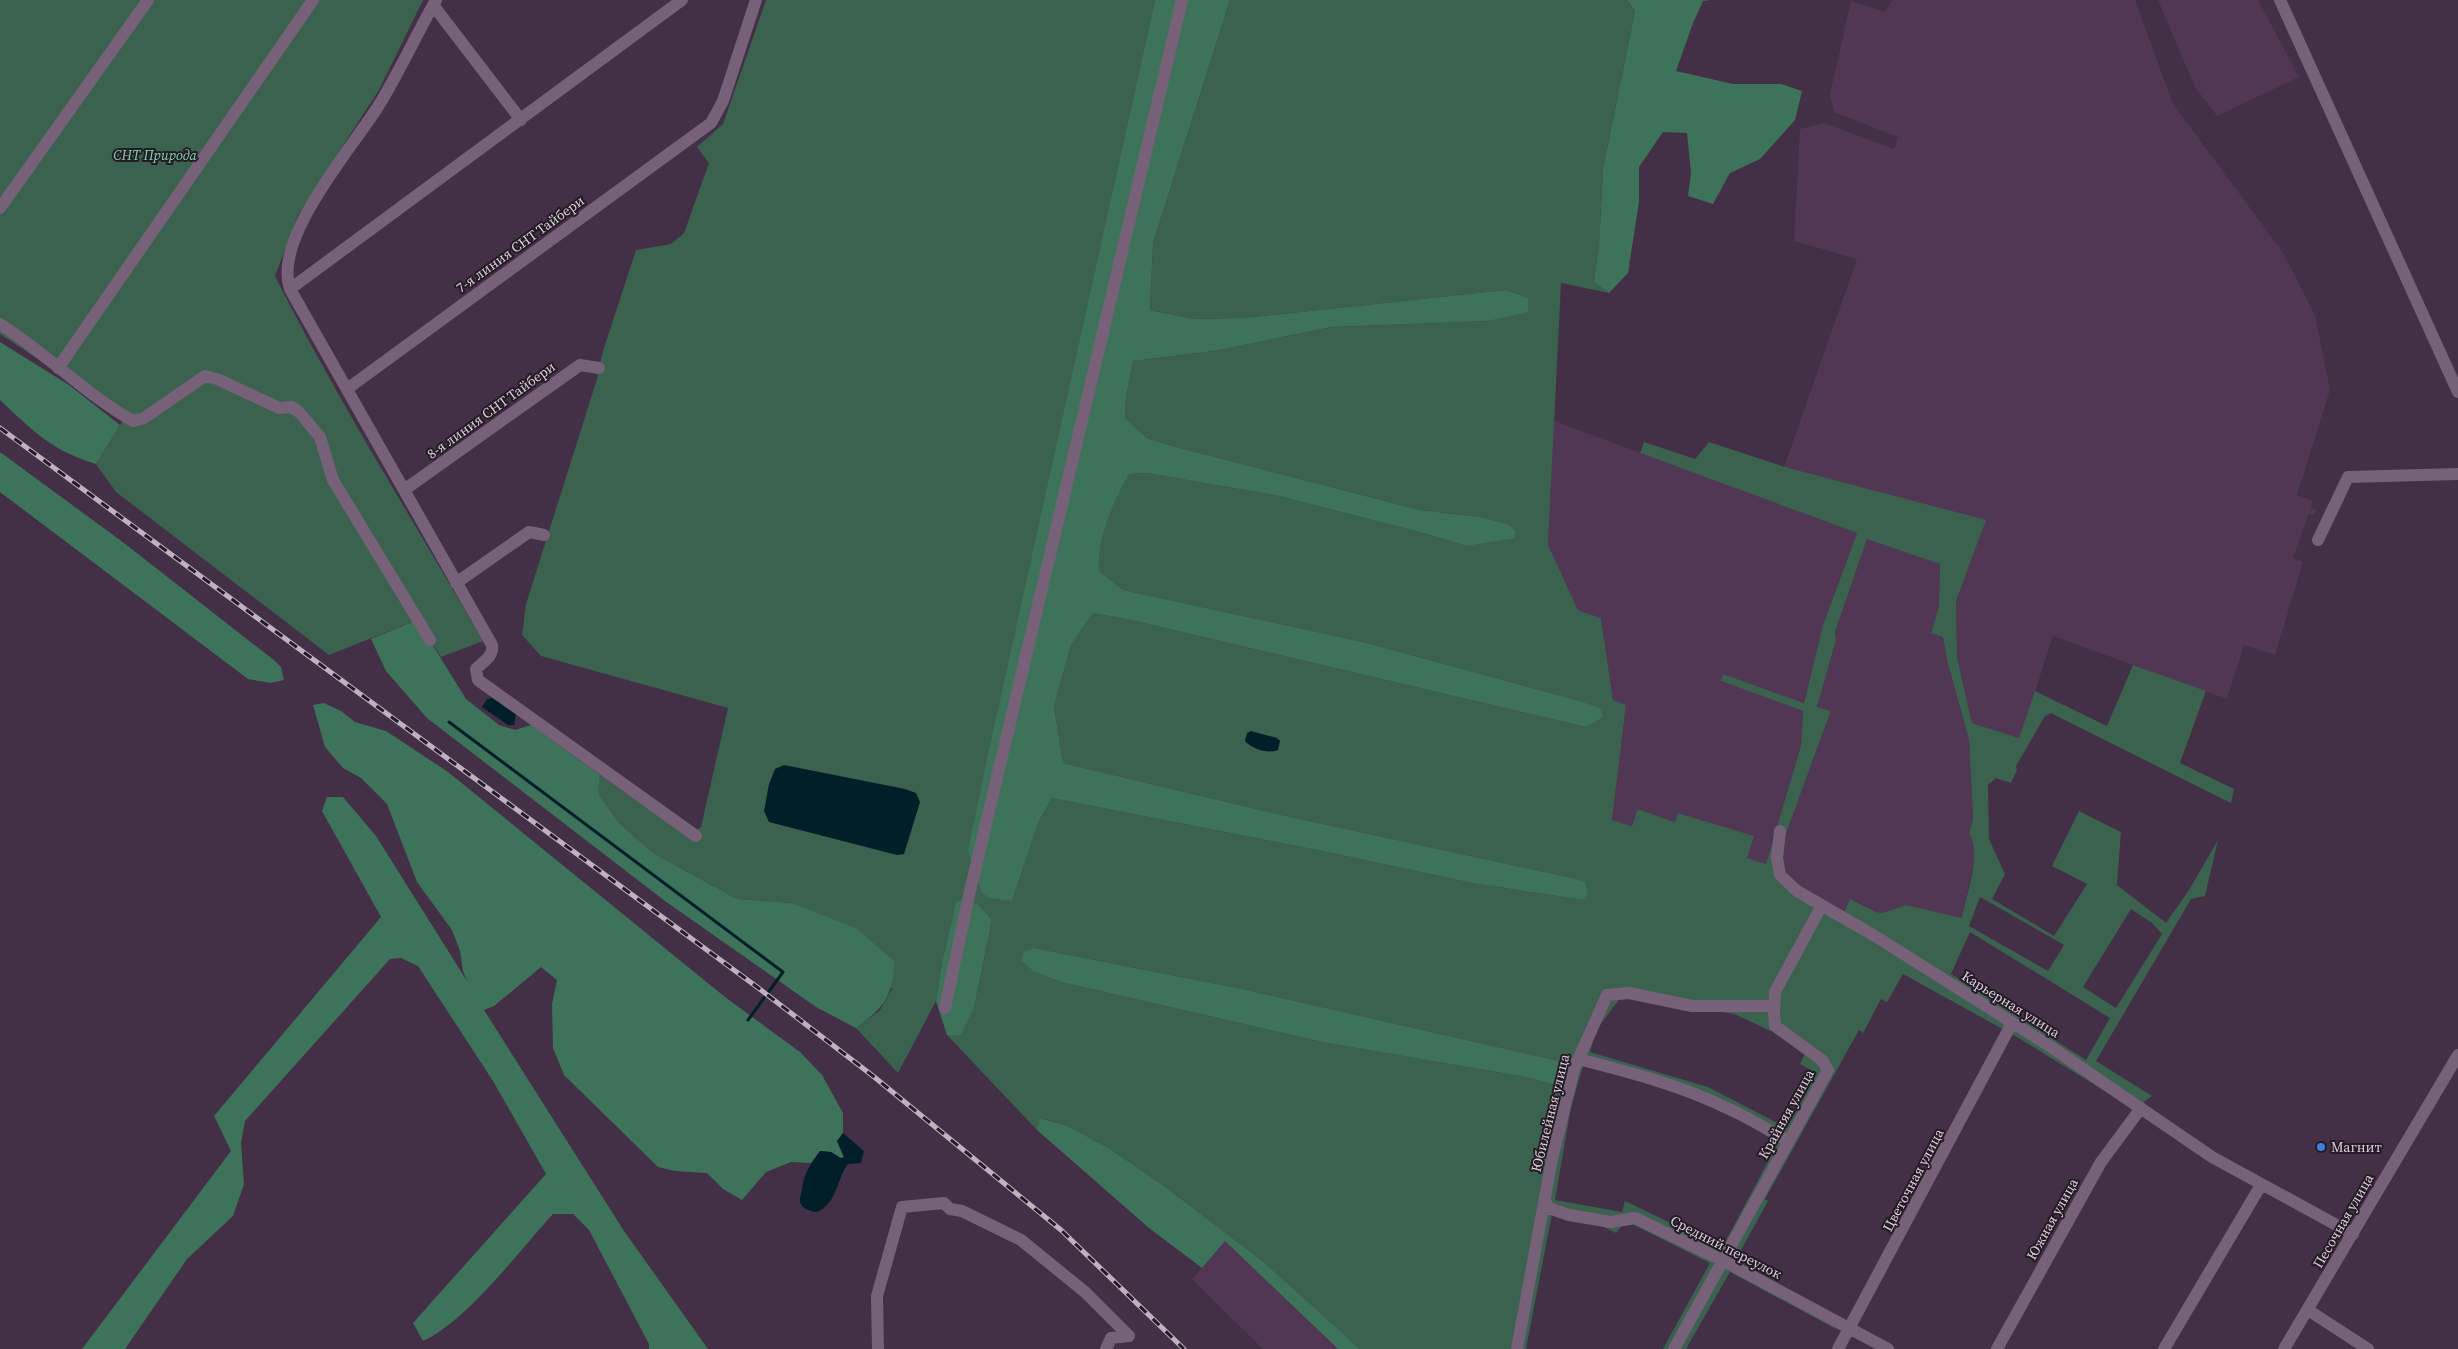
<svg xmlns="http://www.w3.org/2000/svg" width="2458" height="1349" viewBox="0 0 2458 1349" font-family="'Source Serif 4',serif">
<rect width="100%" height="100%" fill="#432f46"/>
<!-- built -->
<path fill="#513753" d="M1892,0h243l38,104 109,147 33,64 15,75 -33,105 16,6 -2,7 5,2 -2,5 -5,-2 -16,45 10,4 -28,93 -31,-10 -17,54 -174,-63 -33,102 -48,-15 -15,-66 -1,-56 26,-71 -201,-54 76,-217 -63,-18 6,-112 24,-6 70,26 4,-12 -64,-25 -4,-18 21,-93 34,11z
M2158,0h100l41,77 -82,39 -22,-29z
M1554,421l303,112 -34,92 -19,78 -81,-29 -2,7 82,29 -2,34 -35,120 -19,-6 6,-22 -74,-23 -4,9 -36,-13 -7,17 -20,-6 14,-115 -13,-5 -12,-82 -23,-8 -30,-64z
M1867,538l73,26 -1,42 -8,27 12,4 4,23 22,80 4,78 -4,15 5,8v18l-12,59 -56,-13 -24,8 -6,-1 -25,-13 -8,13 -53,-31 -7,-14 -3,-17 51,-138 -14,-5 19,-67 -1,-8z
M1225,1241l113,108h-75l-71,-70z"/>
<!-- green -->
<path fill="#3b614f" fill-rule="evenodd" d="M0,0h423l-44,90 -81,125 -23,61c63,125 138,244 208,365l-42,16 -24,-37 -88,35 -213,-163 -20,-28 29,-47 -125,-83z
M766,0h389l-137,624 -6,277 27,-80 13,-23 275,54 145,31 112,17 1,-18 -8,-3 -291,-63 -223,-53 -9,-57 17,-61 22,-32 38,7 455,107 -6,-26 -217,-59 -240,-52 -24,-19c-2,-35 14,-67 30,-97l18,-1 132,23 148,38 39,12 49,-16 -7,-6 -28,-7 -60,-7 -244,-63 -29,-9 -22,-20 1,-21 7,-36 81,-10 118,-24 155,-6 41,-23 -22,-8 -262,28 -51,1 -43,-9 3,-67 77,-243h397l8,11 -32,158 -4,77 -5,34 15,13 -48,-10 -13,262 30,65 23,8 12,82 13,5 -14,115 20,6 6,-17 37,13 3,-9 76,23 -7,22 19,6 35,-119 2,-34 -82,-30 2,-7 81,29 19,-78 34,-92 -217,-80 4,-11 51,17 14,-17 76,25 201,53 -30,81 1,56 15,66 47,15 16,-47 72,35 26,-61 73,26 -26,72 54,26 -3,14 -180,-90 -6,3 -29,50 1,4 -6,13 -15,-5 -8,7 1,54 16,35 -13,25 62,37 33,-52 -35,-18 27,-55 42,21 -4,53 49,38 23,-33 29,-50 -13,56 -14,3 -95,162 56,35 -18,13 -117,-72 -114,-63 -16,28 -6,-3 -18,34 -4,-3 -94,169 3,2 -33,60 105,58 -4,10 -106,-57 -44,77h-23l47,-86 -84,-42 -10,12 -23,-11 -41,-8 -26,135h-166l-96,-87 -100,-76 -54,-37 -42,-23 -27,-8 -4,12 -90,-95h14l13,-27 18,-88 -36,-17 -14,59 -6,39 -38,72 -42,-45 24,-18 12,-21 -101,-86 -54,-4 -84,-46 -34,-30 -22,-30 3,-18 87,61 14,-9 27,-119 -187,-52 -19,-21 4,-31 71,-225 5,-25 34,-104 35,-6 13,-11 25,-70 -12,-16 26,-23zM1867,539l73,25 -1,42 -8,27 12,4 4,23 22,80 4,78 -4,15c13,20 -3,62 -7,85l-56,-13 -24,8 -6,-1 -26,-13 -6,13 -54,-31 -7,-14 -3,-17 51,-139 -14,-4 19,-67 -1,-8zM1980,897l84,48 -16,26 -79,-45zM2131,909l21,14 10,11 -46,74 -33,-21zM1970,932l140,86 -24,42 -135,-86zM1034,948l213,42 316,72 -10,22 -33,-8 -198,-34 -261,-60 -27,-11zM1622,996l112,18 74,34 -8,16 17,9 -30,55 -79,-41 -118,-35 6,-22zM1584,1063l121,35 75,41 -58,109 -97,-47 -3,11 -67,-12 16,-93z"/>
<!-- forest -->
<path fill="#3e735b" d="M1155,0h75l-77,243 -3,67 43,9 51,-1 262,-28 22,8v14l-41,9 -155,6 -118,24 -81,10 -7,36 -1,21 22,20 29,9 244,63 60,7 28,7 7,6v8l-49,8 -39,-12 -148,-38 -132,-23 -18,1c-16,30 -32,63 -30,97l24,19 240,52 217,59 21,8 2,8 -17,10 -455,-107 -38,-7 -22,32 -17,61 9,57 223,53 291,63 8,3 3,10 -4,8 -112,-17 -145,-31 -275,-54 -13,23 -27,80 -22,-3 -8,-5 -14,-42 17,-83z
M1627,0h83l-7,1 -10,22 -17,48 57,13h48l21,7 -7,29 -35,39 -30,14 -17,31 -25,-8 3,-23 -4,-40 -24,-1 -24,35v35l-11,71 -19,20 -15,-12 5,-35 4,-77 32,-158z
M0,342l69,43 51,40 -24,39c-44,-13 -64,-34 -96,-64z
M0,452l124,91 151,118 6,6 3,13 -14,3 -22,-4 -248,-187z
M417,620l49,79 33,26 16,5 16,-5 69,50 -2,19 21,29 34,30 84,46 54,4 65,25 39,34c-4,38 -10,44 -39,66l-40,-21 -151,-106 -238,-183 -41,-47 -15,-32z
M324,703l17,8 14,11 31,9 62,41 277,225 75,55 22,23 21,38v20l-6,8 7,16 -3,2 -10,-7 -11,-1 -9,12 -20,-1 -25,10 -24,28 -19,-11 -16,-16 -32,-2 -17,-4 -94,-92 -11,-27 -1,-44 5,-24 -16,-13 -47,39 -10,4 140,221 84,118h-59v-5l-60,-114 -16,-16h-20c-33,36 -87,108 -130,127l-10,-18 133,-149 -53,-93 -75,-115 -17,-8 -11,1 -145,162 -4,22 3,41 -11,32 -46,43 -62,90h-43l149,-198 -17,-35 167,-199 -59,-106 5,-14h16l33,39 91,145 -4,-10 -3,-20 -8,-21 -35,-48 -30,-78 -26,-26 -18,-10 -18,-21 -12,-42z
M963,900l14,4 15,16 -18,88 -13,27h-14l-11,-34 6,-39 14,-60z
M1034,948l213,42 316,72 1,14 -11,8 -33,-8 -198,-34 -261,-60 -28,-11 -12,-11 3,-8z
M1040,1118l28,8 42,23 54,37 100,76 96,87h-22l-113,-108 -23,27 -53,-40 -112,-98z"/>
<!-- water -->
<path fill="#001f28" d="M492,698l24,15 -2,12h-6l-26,-18 5,-8z
M1251,731l26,7 3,3 -2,9c-10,4 -26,-1 -33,-9l2,-8z
M784,765l121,24 11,4 4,9 -16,52 -7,1 -128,-33 -5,-11 5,-27 6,-15z
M843,1133l21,18 -3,12 -13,1c-11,14 -10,35 -27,46 -5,4 -10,1 -15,-1 -10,-6 -5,-11 -4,-20 2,-16 8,-24 18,-38l11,1 10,6 3,-1 -7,-16z"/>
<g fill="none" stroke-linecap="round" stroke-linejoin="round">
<!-- stream -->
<path stroke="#001f28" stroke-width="3" d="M449,722l334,250 -35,48"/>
<!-- minor -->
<path stroke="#776179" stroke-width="12" d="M436,0c-20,35 -36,71 -57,105 -26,42 -107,133 -89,184l202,356c2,11 -9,17 -16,24l2,11 218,156
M2280,0l178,392
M433,5l88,115
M0,208l148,-208
M290,289l392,-289
M0,324c46,29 85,70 133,97l11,-3 61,-42 12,3 62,29 13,-1 7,5 21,25 13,43 97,160
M58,368l255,-368
M347,389l364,-266 12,-22 33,-101
M404,490l176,-125 19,3
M2318,540l30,-63 110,-3
M456,583l73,-51 15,3
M1780,831l-3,27 3,17 17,16 78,45 176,111 161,110 141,77
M945,1008l25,-117 212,-891
M1578,1059c51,13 102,26 149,49 21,9 41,22 61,33
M1545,1201l4,7 20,7 42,7 24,-4 87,42 166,89
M2308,1310l60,39
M878,1349l-1,-53 25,-89 42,-4 6,6 12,2 59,29 64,52 44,44 -18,2 -5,11
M1517,1349l35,-190 22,-90 33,-74 22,-2 63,13h82
M1674,1349l154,-279 -6,-10 -47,-34 -1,-13 1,-21 46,-85
M1838,1349l174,-326
M1997,1349l104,-187 40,-54
M2164,1349l97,-164
M2284,1349l174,-294"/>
<!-- rail casing -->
<g stroke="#bfb1c0" stroke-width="5">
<path id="rail" d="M0,428l757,559 116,89 188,154 123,119"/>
</g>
<!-- rail -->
<use href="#rail" stroke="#241b25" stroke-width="3" stroke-dasharray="9" stroke-linecap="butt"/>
</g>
<!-- markers -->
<circle fill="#3f7fe0" stroke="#241b25" stroke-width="2" cx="2321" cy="1147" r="5"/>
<g text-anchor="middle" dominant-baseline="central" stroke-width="4" stroke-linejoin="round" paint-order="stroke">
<!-- park labels -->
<g font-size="14" font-style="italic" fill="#81d4ad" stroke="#241b25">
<text x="155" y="155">СНТ Природа</text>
</g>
<!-- street labels -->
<g font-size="14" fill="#ddd0de" stroke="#241b25">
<text transform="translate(520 244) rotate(-36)">7-я линия СНТ Тайбери</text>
<text transform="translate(491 410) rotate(-36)">8-я линия СНТ Тайбери</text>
<text transform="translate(2011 1004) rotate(32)">Карьерная улица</text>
<text transform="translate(1550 1113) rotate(-76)">Юбилейная улица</text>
<text transform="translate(1786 1114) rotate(-61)">Крайняя улица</text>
<text transform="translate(1913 1180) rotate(-62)">Цветочная улица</text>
<text transform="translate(2052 1219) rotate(-61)">Южная улица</text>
<text transform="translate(2343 1221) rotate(-60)">Песочная улица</text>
<text transform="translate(1726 1247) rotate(27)">Средний переулок</text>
</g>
<!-- poi labels -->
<g font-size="14" fill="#ddd0de" stroke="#241b25" text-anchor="start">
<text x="2331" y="1147">Магнит</text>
</g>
</g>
</svg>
